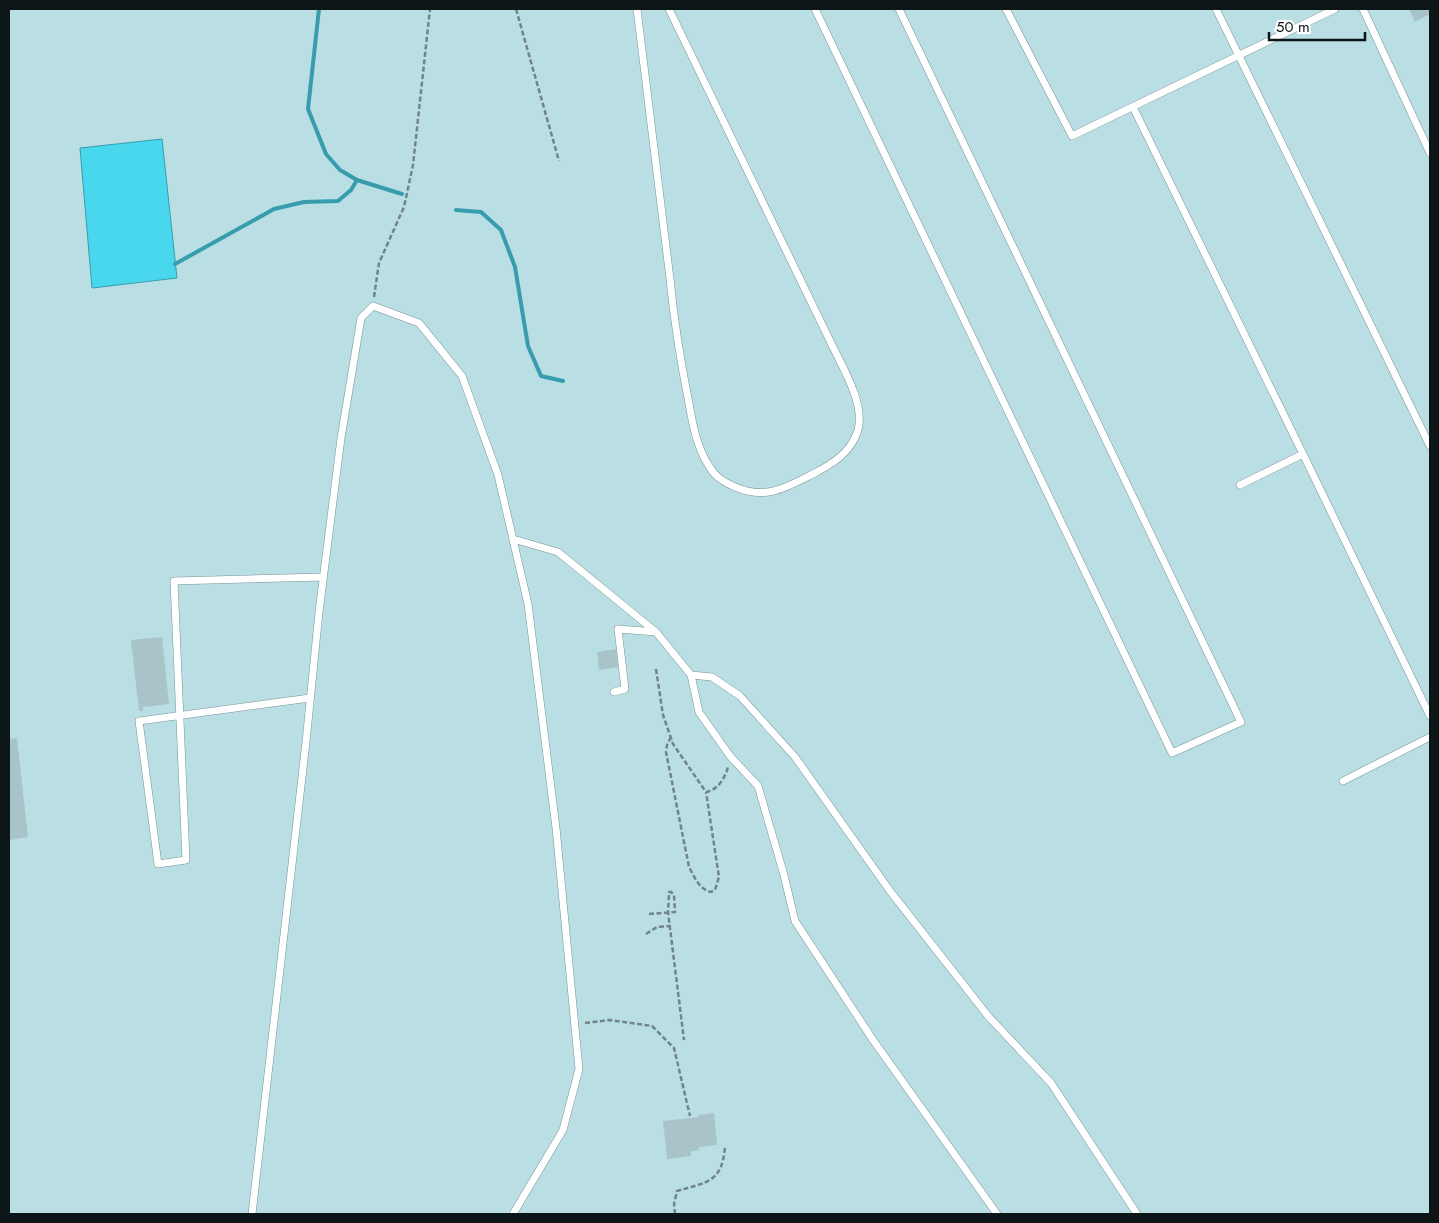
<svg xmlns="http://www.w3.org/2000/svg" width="1439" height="1223" viewBox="0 0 1439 1223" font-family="Jost,sans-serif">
<rect width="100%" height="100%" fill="#cce7ec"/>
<!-- built -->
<path fill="#b9dee4" d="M9,9h1421v1205h-1421z"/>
<!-- water -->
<path fill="#49d7ed" stroke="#379dad" d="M162,139l15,139 -85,10 -12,-140z"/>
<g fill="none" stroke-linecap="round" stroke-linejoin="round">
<!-- stream -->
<path stroke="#379dad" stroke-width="4" d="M319,9l-11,100 18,45 14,16 17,10 45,14
M456,210l25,2 20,18 14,37 13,79 13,30 22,5
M175,264l99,-55 30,-7 34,-1 13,-11 6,-10"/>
</g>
<!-- building -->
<path fill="#a9c4c9" d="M1409,9h21v5l-15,8z
M162,637l7,67 -26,3v4h-4l-8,-71z
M616,649l2,18 -19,3 -2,-18z
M17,738l11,99 -18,3 -1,-101z
M714,1113l3,32 -18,2v3l-8,1v5l-24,3 -4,-38 36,-4 -1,-2z"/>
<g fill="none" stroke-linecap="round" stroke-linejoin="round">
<!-- service casing -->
<g stroke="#7a9498" stroke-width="8">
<path id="service" d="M637,9c11,90 22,180 33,270 4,40 10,80 18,119 4,23 8,48 21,68 6,11 15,16 26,21 31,13 50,1 78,-13 19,-10 38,-21 45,-44 7,-26 -15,-62 -26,-85l-163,-336
M815,9l357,744 69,-31 -342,-713
M1006,9l66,127 263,-127
M1216,9l214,437
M1363,9l67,144
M1133,107l170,347 -63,31
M1303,454l127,262
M513,539l45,13 98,80
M691,675l8,37 31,44 28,30 26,89 11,46 78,119 124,174
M614,692l11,-3 -7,-60 38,3 35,43 21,2 28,19 55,61 95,134 98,125 63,67 86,131
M310,698l-171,23 19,143 28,-4 -12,-279 149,-4
M1343,781l87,-44
M252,1214l54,-472 13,-130 22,-174 20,-120 12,-12 46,17 43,53 36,99 30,129 28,224 23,241 -16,61 -50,84"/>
</g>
<!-- path -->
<path stroke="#718487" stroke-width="2.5" stroke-dasharray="5 2.5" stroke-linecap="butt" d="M516,9l43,152
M374,297l5,-34 25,-56 9,-42 17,-156
M656,669l7,46 10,29 33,48c12,-2 19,-14 22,-25
M671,737l-4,8 -1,7 23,115c6,11 10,22 22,25l4,-2 4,-13 -13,-85
M649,914l26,-2 -1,-17 -3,-3h-2v2l-1,18 16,128
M646,934l11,-7 13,-1
M585,1023l25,-3 42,6 22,22 16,68
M675,1214l-1,-10 3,-13c30,-9 45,-8 48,-44"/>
<!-- service -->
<use href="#service" stroke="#fff" stroke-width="7"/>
</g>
<!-- border -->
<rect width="1439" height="1223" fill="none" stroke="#0c1617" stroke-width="20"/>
<!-- scale -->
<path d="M1269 32v8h96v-8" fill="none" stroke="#0c1617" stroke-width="2.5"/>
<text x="1276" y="32" font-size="15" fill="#0c1617" stroke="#ffffff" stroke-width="4" paint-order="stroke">50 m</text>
</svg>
